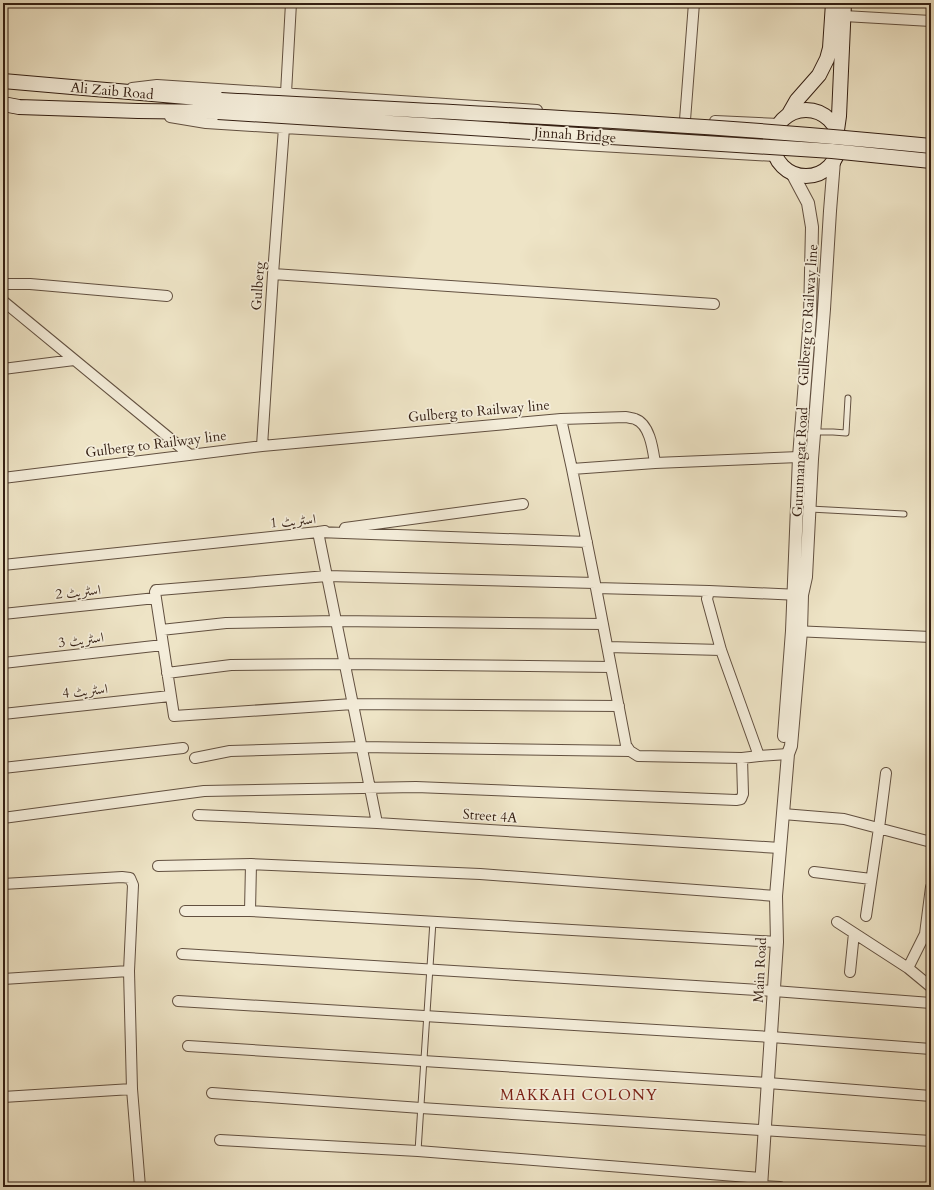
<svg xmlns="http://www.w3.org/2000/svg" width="934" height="1190" viewBox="0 0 934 1190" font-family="Cardo,Amiri,serif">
<rect width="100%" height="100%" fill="#eee4c6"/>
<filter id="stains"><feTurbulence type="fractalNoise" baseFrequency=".005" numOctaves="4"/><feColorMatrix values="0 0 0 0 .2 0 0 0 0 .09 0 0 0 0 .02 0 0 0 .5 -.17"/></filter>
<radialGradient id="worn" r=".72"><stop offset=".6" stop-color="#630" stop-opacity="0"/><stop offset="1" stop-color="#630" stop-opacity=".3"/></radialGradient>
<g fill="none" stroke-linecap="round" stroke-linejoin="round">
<!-- service casing -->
<g stroke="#625040" stroke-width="7">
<path id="service" d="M814,432h19l13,1 2,-35
M810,509l94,5
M418,1151l15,-230"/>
</g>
<!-- minor casing -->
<g stroke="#625040" stroke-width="12">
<path id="minor" d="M844,16l87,5
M132,88l25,-3 380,25
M286,93l5,-90
M170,117l36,6 78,5 491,28
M685,120l9,-117
M715,121l64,3
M273,274l441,30
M3,284h27l137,12
M3,301l187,154
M3,369l71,-9
M561,419l65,-2c3,1 7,1 9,2 15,5 18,31 20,44
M262,446l11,-172 11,-146
M572,469l24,119 113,3 -2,8 14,51 38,106 29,-2
M3,478l259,-32 299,-27 11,50 83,-6 144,-6 7,1
M345,528l178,-24
M325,531l-7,1 59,291
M3,565l315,-33 269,10
M595,583l-268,-7 -168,14h-3l-1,2 19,124 179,-12 266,2
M596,588l30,157 4,6 8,5 104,2 17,-2
M709,591l91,4
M3,614l153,-16
M161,630l65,-7 110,-2 267,3
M793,631l138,6
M608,647l113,3
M3,663l160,-18
M167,673l64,-8 114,-1 266,3
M3,714l167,-18
M195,758l35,-7 131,-4 269,4
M3,768l180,-20
M783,814l61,5 87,23
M198,815l179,8 403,25
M3,818l201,-27 212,-4 320,13 5,-1 2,-5 -1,-36
M158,866l93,-2 229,10 296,22
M814,872l57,7
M3,884l119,-7 8,1 3,7 -4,86 3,118 8,98
M185,911h65l527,31
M250,911l1,-47
M866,916l13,-88 7,-55
M837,922l71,46 23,19
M182,954l592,37 157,12
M908,968l17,-34 6,-47
M850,972l4,-39
M3,979l126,-8
M178,1001l593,36 160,12
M188,1046l580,37 163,13
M212,1093l209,15 510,33
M3,1097l129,-8
M220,1140l198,11 343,27
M761,1186l19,1"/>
</g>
<!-- tertiary casing -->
<g stroke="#625040" stroke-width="14">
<path id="tertiary" d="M784,736l8,-105 7,-174 11,-140 2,-90 -4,-24 -16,-30
M761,1187l16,-245 -1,-46 12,-142 3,-8 10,-115 1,-36 4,-18 6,-118 12,-150 6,-98 4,-50"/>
</g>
<!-- secondary casing -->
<g stroke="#341f13" stroke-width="16">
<path id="secondary" d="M3,81l218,19
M3,104l16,3 119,4 80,1
M773 143a33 33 0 1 1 66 0a33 33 0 1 1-66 0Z
M789,114l8,-14 22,-25 8,-16 3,-11 3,-45
M837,130l2,-14 5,-113"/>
</g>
<!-- service -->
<use href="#service" stroke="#f4edda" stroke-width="5"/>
<!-- minor -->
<use href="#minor" stroke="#f4edda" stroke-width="10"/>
<!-- tertiary -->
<use href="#tertiary" stroke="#f4edda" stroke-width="12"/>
<!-- secondary -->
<use href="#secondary" stroke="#f4edda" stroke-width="14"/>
<!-- secondary-bridge casing -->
<g stroke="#341f13" stroke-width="16" stroke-linecap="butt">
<path id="secondary-bridge" d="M221,100c237,13 474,22 710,46
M218,112l614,39 99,10"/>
</g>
<!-- secondary-bridge -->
<use href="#secondary-bridge" stroke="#f4edda" stroke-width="14"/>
</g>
<g text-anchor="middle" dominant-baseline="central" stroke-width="3.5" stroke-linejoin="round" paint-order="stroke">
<!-- street labels -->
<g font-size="14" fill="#341f13" stroke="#f4edda">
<text transform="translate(112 91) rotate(5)">Ali Zaib Road</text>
<text transform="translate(575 135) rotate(4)">Jinnah Bridge</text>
<text transform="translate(258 286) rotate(-86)">Gulberg</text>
<text transform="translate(808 315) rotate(-86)">Gulberg to Railway line</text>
<text transform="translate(479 411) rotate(-5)">Gulberg to Railway line</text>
<text transform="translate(156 444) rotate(-7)">Gulberg to Railway line</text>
<text transform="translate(800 462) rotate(-87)">Gurumangat Road</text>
<text transform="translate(293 521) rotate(-5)">اسٹریٹ 1</text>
<text transform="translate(78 592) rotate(-6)">اسٹریٹ 2</text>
<text transform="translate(81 640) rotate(-7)">اسٹریٹ 3</text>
<text transform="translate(85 691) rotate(-6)">اسٹریٹ 4</text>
<text transform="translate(490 816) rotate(4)">Street 4A</text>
<text transform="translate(760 970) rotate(-87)">Main Road</text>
</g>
<!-- neighbourhood labels -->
<g font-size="15" letter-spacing="1" fill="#7a1f14" stroke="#f4edda">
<text x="579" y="1095">MAKKAH COLONY</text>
</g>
</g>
<!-- margin -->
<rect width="934" height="1190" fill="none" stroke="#eee4c6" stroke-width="16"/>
<rect x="4" y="4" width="926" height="1182" fill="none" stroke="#341f13" stroke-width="2"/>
<rect x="8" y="8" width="918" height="1174" fill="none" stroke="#341f13"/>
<rect width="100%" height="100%" filter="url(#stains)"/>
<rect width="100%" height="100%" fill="url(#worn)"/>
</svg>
